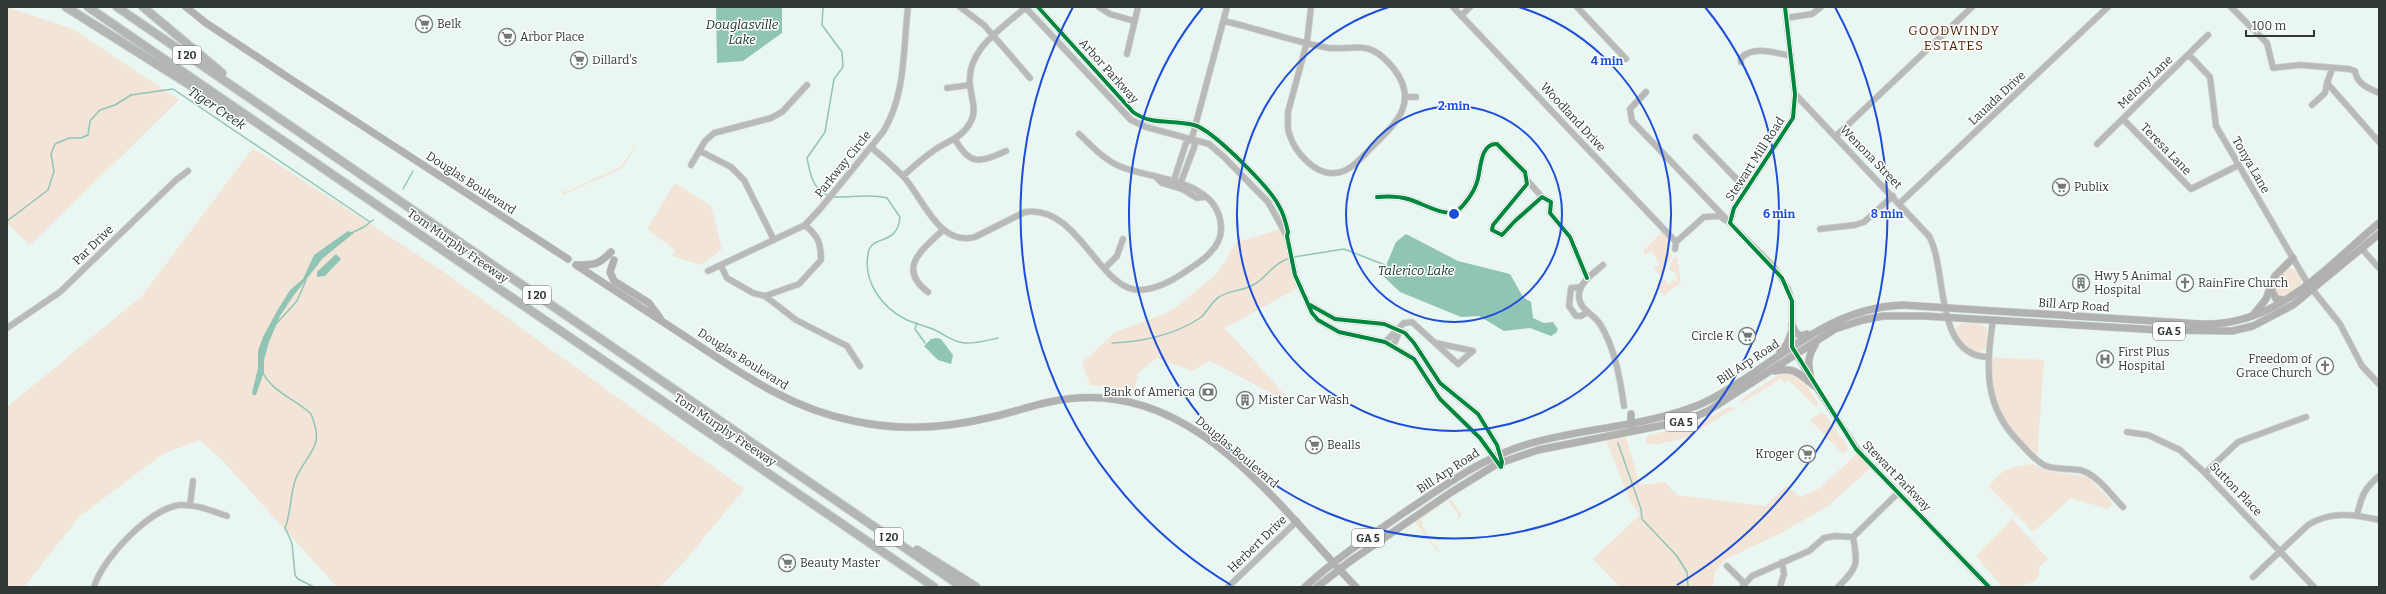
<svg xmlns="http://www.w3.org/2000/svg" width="2386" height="594" viewBox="0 0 2386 594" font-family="Bitter,serif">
<rect width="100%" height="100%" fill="#e9f6f2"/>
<!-- green -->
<path fill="#f2e4d6" d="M7,7l66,22 106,71 -149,145 -23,-22z
M632,145l4,2 -14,21 -59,27 -1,-5 4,2 54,-25 14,-18z
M253,148l188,122 303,219 -60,73 -24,25h-323l-114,-126 -23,-21 -37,14 -84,63 -55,70h-17v-180l135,-111z
M675,183l36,23 11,43 -21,16 -29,-9 3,-6 -28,-21z
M1288,227l13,59 -76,42 69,77 -84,-44 -18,10 -35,-13 -18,14 -5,18 -44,-5 -8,-22 32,-30 57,-22 45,-36 21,-33z
M1662,232l8,9 -1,11 3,4 -12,20 -6,-8 6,-4 -9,-13 -6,4 -2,-4z
M1677,257l4,25 -17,14 -8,-10 6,-9 5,4 -1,2 4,1 2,-4 4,1 1,-6 -8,-6 4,-11z
M2288,268l5,1 7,5 1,9 -15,14 -7,-1 -4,-6c1,-10 4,-17 13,-22z
M1963,323h16l8,5v19l-10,7c-11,-6 -19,-15 -22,-26z
M1988,357l56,3 -7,99 -35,-39 -11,-25z
M1789,371l12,6 17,26 -3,7 1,-3 -28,-28 -4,5 -2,-6 -40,25v3l-1,-4 2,-4 40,-26z
M1729,407h4l3,4 -3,-2 -39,24v3l-40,9 -8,-2 1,-7 52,-14z
M1821,413l5,2 22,33 -3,5 -4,-1 -31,-32z
M1625,434l15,51 25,-3 12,13 88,11 21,-20 15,11 19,-9 39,-36 13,15 -44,39 -47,27 -55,26 -11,12 -2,16h-93l-27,-28 47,-44 -9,-12 -26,-66z
M2033,464l14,7 42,6 24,27 -5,5 -37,-11 -38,34 -44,-45c12,-18 23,-21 44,-23z
M1446,498l6,3 10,15 -5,2 2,-3 -11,-15 -27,19 2,4 -2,1 14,23 2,-1v4l4,1 -3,2 -24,-32z
M2012,519l36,40 -10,9 2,6 -6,8 -19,5h-13l-26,-31z"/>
<!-- water -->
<path fill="#90c5b6" d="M716,7h66v26l-39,28 -26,2z
M348,231l6,2 -31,25 -29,37 -14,21 -11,26 -5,18v12l-8,23h-3l-1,-2 6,-25v-17l5,-14 14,-26 13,-21 13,-11 11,-24z
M1406,234l52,27 52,13 13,23 8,5 2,16 11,5 9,-1 5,7 -2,4 -5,3 -21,-8 -26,3 -25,-15 -18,1 -61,-25 -18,-17 14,-33z
M336,254l5,5 -16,17 -8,1v-5z
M936,338l5,1 12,16 -2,9 -13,-4 -14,-14 7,-7z"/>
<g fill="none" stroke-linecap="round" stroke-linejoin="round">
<!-- stream -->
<path stroke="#90c5b6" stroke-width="1.5" d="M823,7l-1,18 20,27 1,15 -9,12 -9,53 -18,26c3,14 5,31 20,37
M403,189l10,-18
M831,197c19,1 38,-4 56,1l13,19c-3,31 -29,16 -32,37 -5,28 14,54 39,66 9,4 19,6 28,10 11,5 17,12 30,13 10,1 23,-3 33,-5
M7,221l41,-31 6,-19 -3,-17 4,-10 14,-6h12l7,-3 2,-14 10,-11 15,-5 16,-10 42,-6 197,133
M351,233l13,-6 9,-7
M1294,257l50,-8 41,16
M277,323l20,-22 9,-21
M917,323l-2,6 10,14
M1112,343c29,-1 63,-8 88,-25 7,-5 11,-16 19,-21 10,-7 24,-6 34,-12 14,-7 19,-21 34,-26
M263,373c9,18 31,26 46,39 3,2 4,7 5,11 10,25 -12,36 -19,58 -5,15 -4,32 -10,47l7,15 3,32 3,4 16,8
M1618,443l23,66 1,10 34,36 11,17 1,15"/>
<!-- minor casing -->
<g stroke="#c9d3cf" stroke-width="7">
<path id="minor" d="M960,7l24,18 46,53
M1025,7l106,113 15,7 63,17 15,13 44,45 19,34
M1038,7l95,105c19,14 39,7 61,13 19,5 76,63 85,81 5,8 7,17 9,26l-1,4 8,39 17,38 6,7 21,12 46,10 29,17 26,40 40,39 21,29 1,-5 -5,-17 -19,-31 -38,-31 -26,-40 -9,-10 -21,-9 -49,-5 -25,-14
M1099,7l11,7 24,7
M1453,7l223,235
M1577,7l49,52
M1785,7l10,87 -2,24 -59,90 -4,15 44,44 14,22 4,12v46l17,29
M2231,7l36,36 6,25 27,-3 49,4 6,2c2,13 13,17 24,22
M1461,16l9,-9
M1786,18l26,-4 9,-7
M1224,21c35,8 70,21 105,27 15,2 31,-4 45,3 8,4 15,12 20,18 26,34 1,55 -23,79 -10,10 -21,24 -36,25 -21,2 -41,-22 -46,-40 -2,-6 -1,-14 -1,-21l19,-70 4,-35
M1127,54l11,-47
M2189,55l21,22 6,49 92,158 32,40 22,42 17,18
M1741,62v-4c13,-13 34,-5 50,-2
M2332,69l-5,14 52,59
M947,88l23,-3
M1646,92l-16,17 2,12 98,102
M1795,94l134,142c19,35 5,120 59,121
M1405,97h11
M2312,105l13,-12 2,-10
M2123,119l68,70 48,-24
M1836,136l136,-129
M1696,137l50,52
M955,139c15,28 26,23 51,12
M2097,144l111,-109
M871,147c11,9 22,19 32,29 20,22 36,71 72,61l50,-25c54,-8 74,80 116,78 22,-2 40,-15 57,-27 13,-9 24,-20 23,-36 -2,-49 -71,-47 -102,-61 -16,-7 -28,-21 -40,-32
M700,151l31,16 13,13 30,60
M691,165l14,-24 9,-8 57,-15 11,-6 25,-27
M903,176c10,-9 20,-18 30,-25 14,-10 30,-13 38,-30 6,-11 0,-24 -1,-36 -4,-36 33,-57 56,-78
M1155,176l7,7 20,6 15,9 8,-1
M1174,180l12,-37 6,-5
M1527,180l15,17
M1181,182l14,-37 -3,-7 35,-131
M1377,197c11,-1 21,-1 31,2 14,4 34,17 48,13 9,-7 18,-20 21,-30 4,-10 2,-39 20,-38l28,28 2,12 -34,41 -1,5 10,5 13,-14 27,-24 9,5 -1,11 20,24 17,41
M1900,203l208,-196
M1820,229l35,-4 9,-3 29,-26
M1675,249l1,-7 28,-25 16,-1 5,4
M2362,249l17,19
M1603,265c-9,8 -23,16 -24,30 -1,14 14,18 21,29 15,24 20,54 24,82
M721,266l6,12 26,15 12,3 34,-12 22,-24c0,-17 -3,-24 -16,-35
M1105,268l12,-12 6,-17
M708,271l97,-46 15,-16 63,-77c23,-37 20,-83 25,-125
M1581,287l-10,1 -2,18 7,10h5l6,-4
M928,292c-32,-24 -5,-43 15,-62
M765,296l31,24 51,26 13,20
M1993,320c-7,48 -10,87 28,124 7,8 16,18 25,22 10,4 23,2 34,4 17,4 31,25 43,37
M7,328l53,-36 116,-112 12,-9
M1385,342l19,-19 8,-1 46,42 15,-13 -37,-8
M1393,346l5,-11v-6
M1814,384l45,68 130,135
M2127,432l21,3 32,15 25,23 109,114
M2205,473l33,-31 68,-25
M190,505l3,-24
M2357,515c5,-20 7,-26 22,-39
M1727,566l18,18
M2253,577l55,-52c22,-14 46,-11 71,-5
M94,587c8,-28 56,-79 86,-82 16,-1 32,6 47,11
M1228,587l69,-66
M1742,587l10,-11 57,-25 15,-13 11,-2 18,1 45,-44
M1780,587l4,-13 -2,-12
M1838,587c20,-20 20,-22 15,-50"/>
</g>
<!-- major casing -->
<g stroke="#c9d3cf" stroke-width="8">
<path id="major" d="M186,7l20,16 89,59 273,177
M614,260l-4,12 4,9 35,22 11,15
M576,265c38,25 76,50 113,74 53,35 102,70 165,82 45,10 93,7 138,-4 19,-4 38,-11 57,-15 138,-31 223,98 307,185
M577,265c18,0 21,0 34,-13
M2271,289l5,10 9,1
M2254,314l12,-15 9,-23 18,-18
M1792,325l4,8 5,3 6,-2
M1780,352l7,-8 5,-13
M1775,371c20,-5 25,4 41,16
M1811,379c-3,-14 -4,-22 4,-34
M1631,427v-13
M1305,587c30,-28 64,-50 97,-73 41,-27 79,-56 126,-70 55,-16 114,-17 168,-38 17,-6 32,-17 47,-26 52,-34 94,-72 159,-75l299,19c76,3 124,-56 178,-101
M1317,587l32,-25 101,-69 47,-29 41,-14 146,-29 24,-10 127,-82 28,-9 20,-4h41l236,14 72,1 21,-5 40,-21 86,-71"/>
</g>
<!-- highway casing -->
<g stroke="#c9d3cf" stroke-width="10">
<path id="highway" d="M66,7l170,107
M88,7l846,580
M117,7l845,580
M143,7l79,66
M917,550l59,37"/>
</g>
<!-- minor -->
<use href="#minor" stroke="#b9b9b7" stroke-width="5.5"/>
<!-- major -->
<use href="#major" stroke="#b1b1af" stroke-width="7"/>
<!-- highway -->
<use href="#highway" stroke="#b3b6b4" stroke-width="8"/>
<!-- cycleway casing -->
<g stroke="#fff" stroke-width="6">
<path id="cycleway" d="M1038,7l95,105c19,14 39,7 61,13 19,5 76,63 85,81 5,8 7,17 9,26l-1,4 8,39 17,38 6,7 21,12 46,10 29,17 26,40 40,39 21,29 1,-5 -5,-17 -19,-31 -38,-31 -26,-40 -9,-10 -21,-9 -49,-5 -25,-14
M1785,7l10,87 -2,24 -59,90 -4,15 52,55 10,23v46l64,102 133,138
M1377,197c11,-1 21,-1 31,2 14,4 34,17 48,13 9,-7 18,-20 21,-30 4,-10 2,-39 20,-38l28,28 2,12 -34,41 -1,5 10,5 13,-14 27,-24 9,5 -1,11 20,24 17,41"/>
</g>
<!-- cycleway -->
<use href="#cycleway" stroke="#00873e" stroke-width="4"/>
</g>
<!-- distance rings -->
<g fill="none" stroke="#1d4ed8" stroke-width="2">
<circle cx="1454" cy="214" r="108"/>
<path d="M1519 7A217 217 0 1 1 1389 7"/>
<path d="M1705 7A325 325 0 1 1 1203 7"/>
<path d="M1231 585A433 433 0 0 1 1073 7M1835 7A433 433 0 0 1 1677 585"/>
</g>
<!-- icons -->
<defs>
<g id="supermarket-ring" transform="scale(0.9)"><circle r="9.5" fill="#fff" stroke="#717b78" stroke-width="1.5"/><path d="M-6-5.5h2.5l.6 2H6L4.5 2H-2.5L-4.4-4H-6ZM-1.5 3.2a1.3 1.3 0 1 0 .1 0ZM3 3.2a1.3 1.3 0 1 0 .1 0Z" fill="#717b78"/></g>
<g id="building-ring" transform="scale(0.9)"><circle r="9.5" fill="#fff" stroke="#717b78" stroke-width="1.5"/><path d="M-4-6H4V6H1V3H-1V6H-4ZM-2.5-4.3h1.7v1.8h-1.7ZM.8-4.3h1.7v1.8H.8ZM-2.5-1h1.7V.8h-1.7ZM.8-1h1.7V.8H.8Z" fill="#717b78"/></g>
<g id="church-ring" transform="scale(0.9)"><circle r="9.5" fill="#fff" stroke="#717b78" stroke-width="1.5"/><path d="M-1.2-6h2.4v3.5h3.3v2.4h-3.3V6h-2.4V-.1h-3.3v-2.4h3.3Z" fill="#717b78"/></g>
<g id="hospital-ring" transform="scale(0.9)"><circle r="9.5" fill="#fff" stroke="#717b78" stroke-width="1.5"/><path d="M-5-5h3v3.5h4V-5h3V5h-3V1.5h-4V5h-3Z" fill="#717b78"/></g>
<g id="bank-ring" transform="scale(0.9)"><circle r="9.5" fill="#fff" stroke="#717b78" stroke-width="1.5"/><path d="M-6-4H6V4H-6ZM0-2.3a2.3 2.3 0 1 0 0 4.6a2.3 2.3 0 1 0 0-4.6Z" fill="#717b78"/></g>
</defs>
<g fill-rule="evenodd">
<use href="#supermarket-ring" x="424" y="24"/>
<use href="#supermarket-ring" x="507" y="37"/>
<use href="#supermarket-ring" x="579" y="60"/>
<use href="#supermarket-ring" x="2061" y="187"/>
<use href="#building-ring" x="2081" y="283"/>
<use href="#church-ring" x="2185" y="283"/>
<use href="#supermarket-ring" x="1747" y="336"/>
<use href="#hospital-ring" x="2105" y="359"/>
<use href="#church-ring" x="2325" y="366"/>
<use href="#bank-ring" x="1208" y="392"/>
<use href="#building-ring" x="1245" y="400"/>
<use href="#supermarket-ring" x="1314" y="445"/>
<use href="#supermarket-ring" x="1807" y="454"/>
<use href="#supermarket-ring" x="787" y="563"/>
</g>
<g text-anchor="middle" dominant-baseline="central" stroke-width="3" stroke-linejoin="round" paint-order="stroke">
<!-- shield labels -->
<g fill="#fff" stroke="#6e7472" stroke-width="1">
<rect x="173" y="46" width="28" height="18" rx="3"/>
<rect x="523" y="286" width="28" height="18" rx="3"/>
<rect x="2153" y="322" width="32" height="18" rx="3"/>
<rect x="1665" y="413" width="32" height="18" rx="3"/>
<rect x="875" y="528" width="28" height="18" rx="3"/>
<rect x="1352" y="529" width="32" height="18" rx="3"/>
</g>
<g font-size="11" font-weight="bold" fill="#303936">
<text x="187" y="55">I 20</text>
<text x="537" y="295">I 20</text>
<text x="2169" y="331">GA 5</text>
<text x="1681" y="422">GA 5</text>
<text x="889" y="537">I 20</text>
<text x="1368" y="538">GA 5</text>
</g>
<!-- poi labels -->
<g font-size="12" fill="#303936" stroke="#fff" text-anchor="start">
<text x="437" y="24">Belk</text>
<text x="520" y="37">Arbor Place</text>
<text x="592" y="60">Dillard's</text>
<text x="2074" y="187">Publix</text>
<text x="2094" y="276">Hwy 5 Animal<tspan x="2094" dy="14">Hospital</tspan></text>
<text x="2198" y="283">RainFire Church</text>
<text x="1734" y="336" text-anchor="end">Circle K</text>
<text x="2118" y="352">First Plus<tspan x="2118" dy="14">Hospital</tspan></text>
<text x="2312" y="359" text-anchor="end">Freedom of<tspan x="2312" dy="14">Grace Church</tspan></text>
<text x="1195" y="392" text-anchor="end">Bank of America</text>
<text x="1258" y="400">Mister Car Wash</text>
<text x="1327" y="445">Bealls</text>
<text x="1794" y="454" text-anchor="end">Kroger</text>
<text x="800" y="563">Beauty Master</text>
</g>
<!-- street labels -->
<g font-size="12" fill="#303936" stroke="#fff">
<text transform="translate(1109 71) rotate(48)">Arbor Parkway</text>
<text transform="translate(2145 82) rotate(-44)">Melony Lane</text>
<text transform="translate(1997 98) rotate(-43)">Lauada Drive</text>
<text transform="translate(1573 117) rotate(47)">Woodland Drive</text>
<text transform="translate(2166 149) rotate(46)">Teresa Lane</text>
<text transform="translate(1871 157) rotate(46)">Wenona Street</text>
<text transform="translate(1755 159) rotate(-57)">Stewart Mill Road</text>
<text transform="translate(843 164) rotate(-51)">Parkway Circle</text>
<text transform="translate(2251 165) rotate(60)">Tonya Lane</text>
<text transform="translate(471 183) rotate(33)">Douglas Boulevard</text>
<text transform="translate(93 245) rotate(-44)">Par Drive</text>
<text transform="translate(458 246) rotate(35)">Tom Murphy Freeway</text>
<text transform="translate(2074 305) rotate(4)">Bill Arp Road</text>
<text transform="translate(743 359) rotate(32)">Douglas Boulevard</text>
<text transform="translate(1748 362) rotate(-33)">Bill Arp Road</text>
<text transform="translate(725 430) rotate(34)">Tom Murphy Freeway</text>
<text transform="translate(1237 452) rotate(40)">Douglas Boulevard</text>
<text transform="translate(1448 471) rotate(-33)">Bill Arp Road</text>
<text transform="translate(1897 476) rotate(46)">Stewart Parkway</text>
<text transform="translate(2236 489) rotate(46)">Sutton Place</text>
<text transform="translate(1257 544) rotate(-44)">Herbert Drive</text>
</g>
<!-- water labels -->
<g font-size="13" font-style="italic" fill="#103229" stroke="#fff">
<text x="742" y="24">Douglasville<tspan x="742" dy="15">Lake</tspan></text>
<text transform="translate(217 108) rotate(34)">Tiger Creek</text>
<text x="1416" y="270">Talerico Lake</text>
</g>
<!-- neighbourhood labels -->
<g font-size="13" letter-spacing="1" fill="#4c1f00" stroke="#fff">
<text x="1954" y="30">GOODWINDY<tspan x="1954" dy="15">ESTATES</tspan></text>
</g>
</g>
<circle cx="1454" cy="214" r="6" fill="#1d4ed8" stroke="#fff" stroke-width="2"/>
<g font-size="12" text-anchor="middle" font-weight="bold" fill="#1d4ed8" stroke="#fff" stroke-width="3" stroke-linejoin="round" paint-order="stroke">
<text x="1607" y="65">4 min</text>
<text x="1454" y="110">2 min</text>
<text x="1779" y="218">6 min</text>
<text x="1887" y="218">8 min</text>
</g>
<!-- border -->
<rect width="2386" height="594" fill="none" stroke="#303936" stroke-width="16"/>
<!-- scale -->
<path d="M2246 30v6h68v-6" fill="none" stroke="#303936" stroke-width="2"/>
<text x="2252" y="30" font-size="12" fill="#303936" stroke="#ffffff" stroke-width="3" paint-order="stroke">100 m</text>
</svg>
